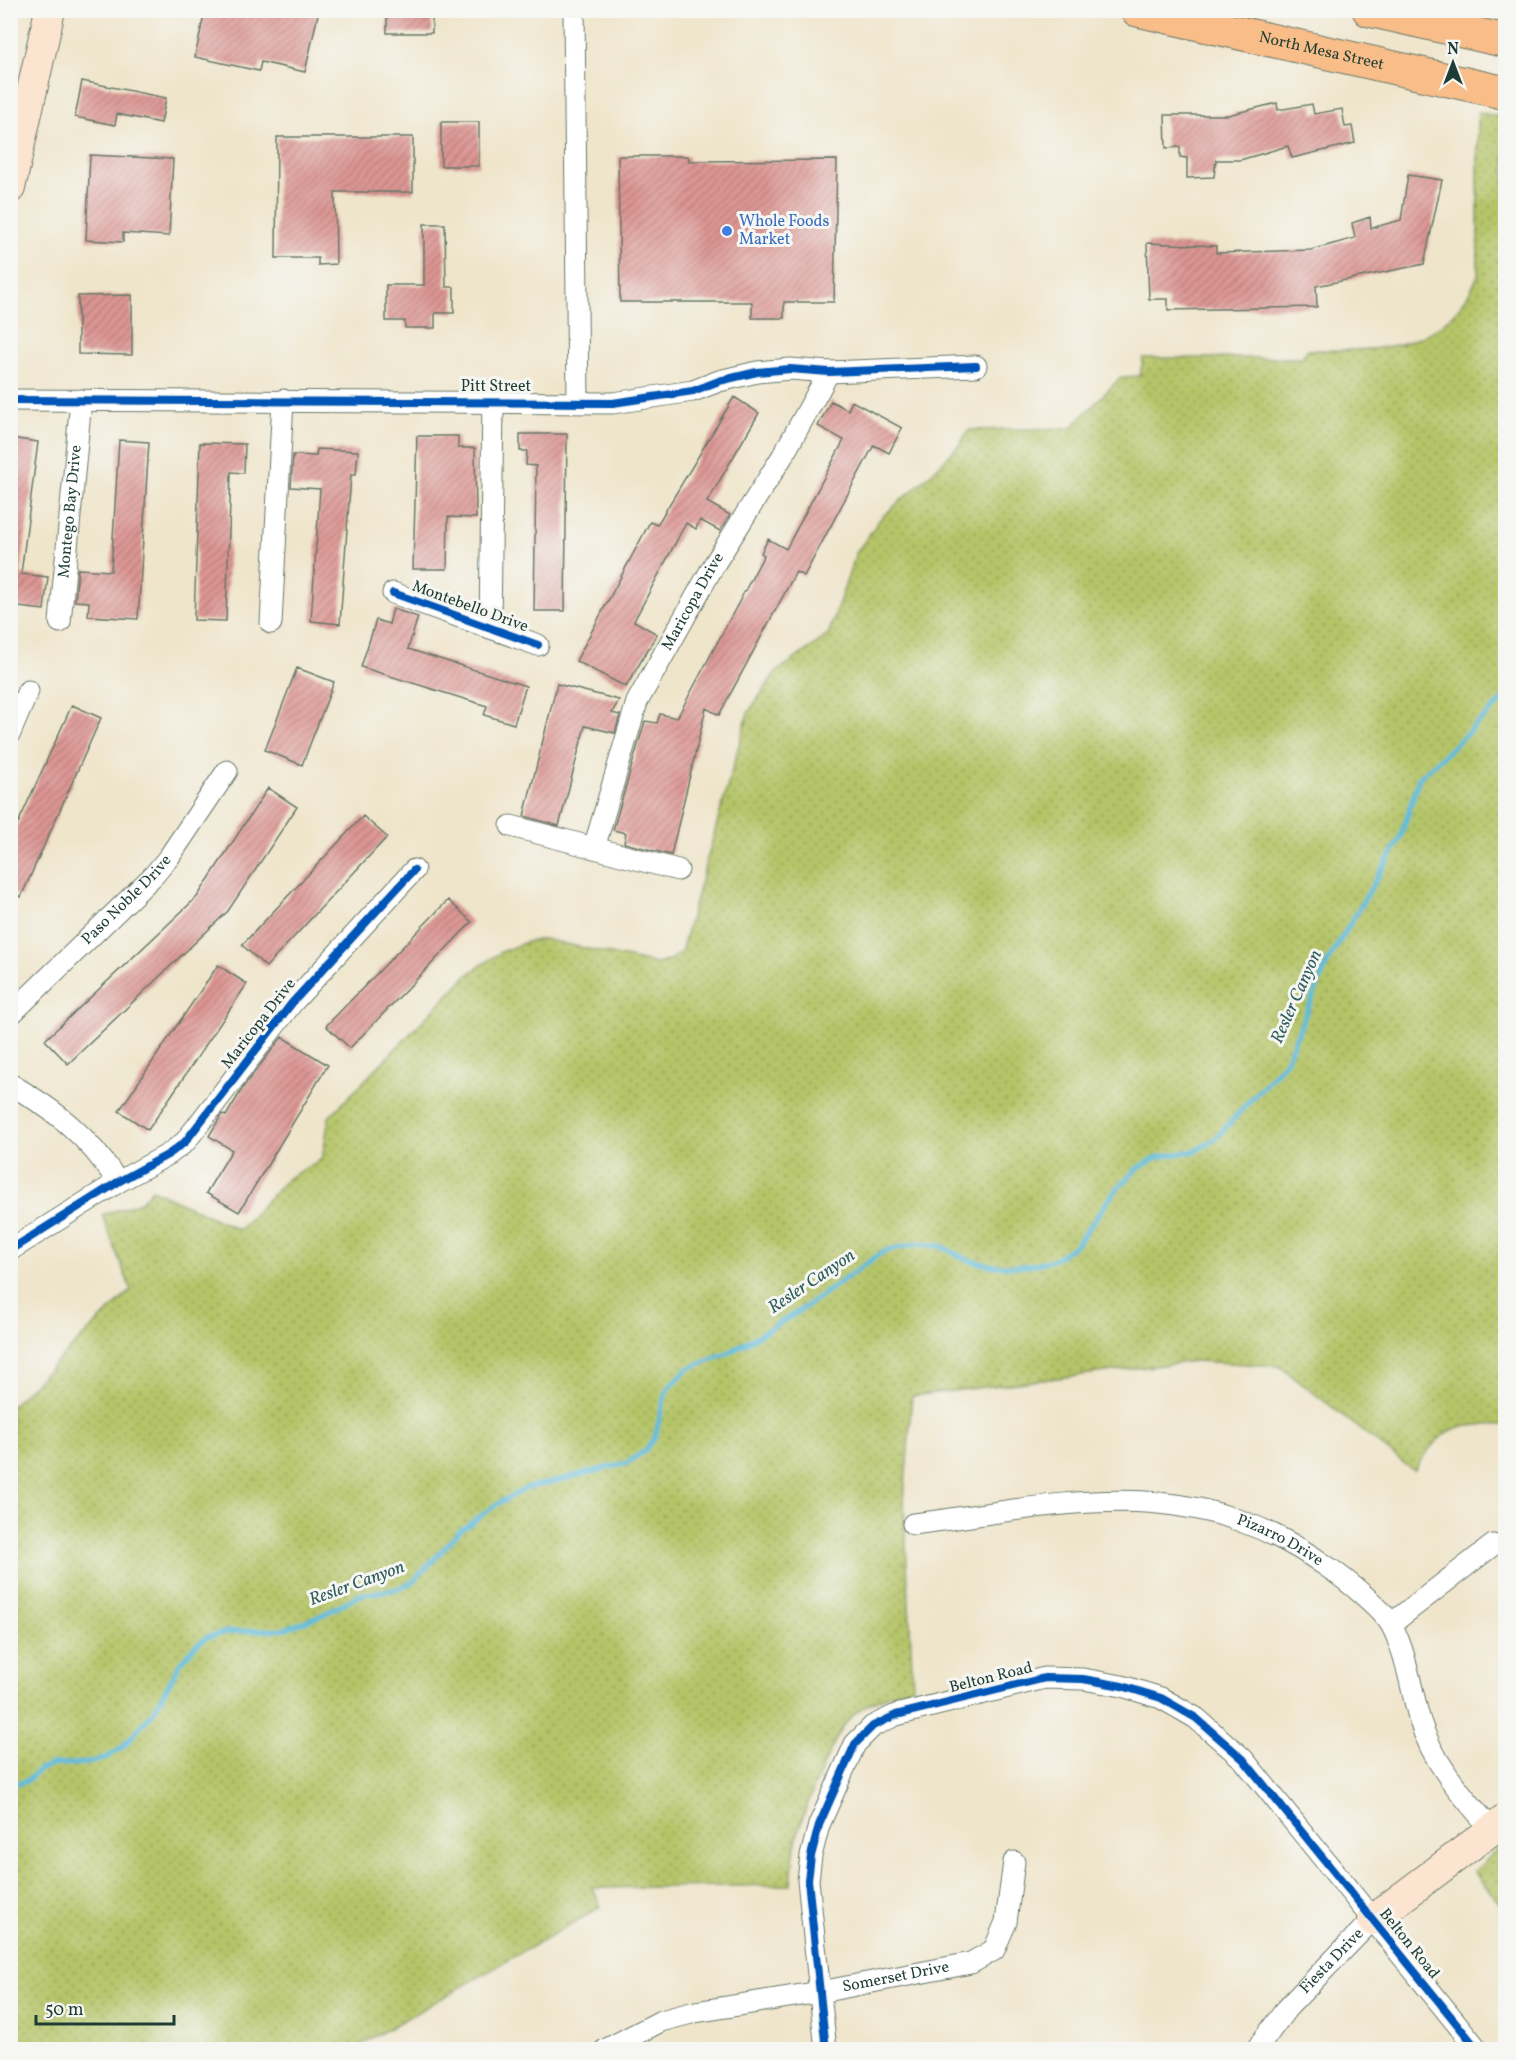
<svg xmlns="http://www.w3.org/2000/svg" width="1516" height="2060" viewBox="0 0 1516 2060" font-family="Vollkorn,serif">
<defs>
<pattern id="green-dots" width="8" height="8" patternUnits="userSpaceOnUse" patternTransform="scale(1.5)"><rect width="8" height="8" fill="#b5c467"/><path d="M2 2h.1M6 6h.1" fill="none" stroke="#93a056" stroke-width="1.8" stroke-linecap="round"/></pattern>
<pattern id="building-hatch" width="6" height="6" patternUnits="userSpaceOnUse" patternTransform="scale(1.5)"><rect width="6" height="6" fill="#dd9693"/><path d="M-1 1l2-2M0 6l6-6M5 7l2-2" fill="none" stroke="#b37c79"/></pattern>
</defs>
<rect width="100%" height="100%" fill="#f6f6f2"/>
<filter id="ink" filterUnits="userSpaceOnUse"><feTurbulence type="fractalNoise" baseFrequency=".0167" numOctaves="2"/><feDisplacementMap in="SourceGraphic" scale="12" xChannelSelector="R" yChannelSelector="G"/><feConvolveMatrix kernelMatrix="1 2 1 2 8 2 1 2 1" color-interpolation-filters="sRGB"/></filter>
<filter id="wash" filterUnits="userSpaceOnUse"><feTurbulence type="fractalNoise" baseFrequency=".008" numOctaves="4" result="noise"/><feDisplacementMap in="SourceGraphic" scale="24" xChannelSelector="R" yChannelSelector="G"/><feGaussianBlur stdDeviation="1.35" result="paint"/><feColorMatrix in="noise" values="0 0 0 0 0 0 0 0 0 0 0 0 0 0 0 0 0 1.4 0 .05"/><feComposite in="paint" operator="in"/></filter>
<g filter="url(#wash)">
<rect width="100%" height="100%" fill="#efe5cb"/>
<!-- green -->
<path fill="url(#green-dots)" stroke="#6a804e" stroke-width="1.5" d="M1478,112l27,6v1307c-52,-1 -62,1 -91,46l-135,-105 -84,-5 -283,35 -8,105 9,186c-20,7 -47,14 -62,30 -19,20 -52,103 -56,131 -2,13 -3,25 -4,37l-198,3 8,19 -248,142 -342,1v-644l120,-116 -29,-75 39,-13 11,-13 87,41 49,-52 34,-19 7,-42 138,-142 34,-23 25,-10 18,-3 112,25 12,-3 13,-9 67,-239 27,-40 53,-38 28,-82 25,-35 53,-47 26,-27 9,-14 102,-2 50,-51 19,-1 3,-18h158l6,-8c72,1 139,3 171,-75z
M1505,1842v68l-31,-38z"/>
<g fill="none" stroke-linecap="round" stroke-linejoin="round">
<!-- stream -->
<path stroke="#5fbcdd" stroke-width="5" d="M10,1785l17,-4 12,-11 12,-5 37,-2 18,-5 16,-10 32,-37 27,-49 14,-16 12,-9 21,-5 56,-3 38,-14 38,-20 37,-6 16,-7 47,-51 37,-27 30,-16 100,-25 18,-12 10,-14 11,-46 21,-22 43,-17 68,-40 86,-61 31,-7 26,2 26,14 27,6h31l28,-6 23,-15 40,-55 22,-22 20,-11 37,-6 20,-12 71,-78 42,-100 72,-122 19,-61 87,-81"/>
</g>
<g id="blocks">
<!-- building -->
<path fill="url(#building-hatch)" d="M205,10h114l-14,62 -44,-10 -2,9 -64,-14z
M387,10h45v23h-45z
M82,81l84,17 -5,25 -44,-9 -2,11 -40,-8z
M1277,103l1,7 34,-6 2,10 28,-5 3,18 7,-1 3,17 -63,15 -4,-12 -48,14h-24l-2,17 -27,1v-20l-7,-1v-10l-14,1 -1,-33h63z
M441,122h38v44h-38z
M277,137h136v55h-78l1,72 -18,1v-7h-42z
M90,155l83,4 -4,77 -46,-3v9l-37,-2z
M618,156h70l1,5 148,-1 -3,142h-50v16h-32v-16h-132z
M1408,175l34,5 -18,84 -108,22 1,21 -149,3v-11h-19l-2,-56 69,3v7l95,-3 44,-12 -3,-15 18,-6 1,11 30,-8z
M424,224h21l1,63h8v26h-19v15h-30v-7h-19v-36h38z
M132,295v60l-54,-1v-58z
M734,397l25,16 -52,89 23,13 -10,16 -20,-11 -4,9 -10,-6 -52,98 23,13 -31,53 -50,-26 74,-139 7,3z
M831,401l17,9 4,-9 50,27 -13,25 -15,-8 -70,131 -8,-4 -77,143 -13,-7 -35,147 -47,-12 2,-10 -13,-3 32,-109 12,2 3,-9 17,4 87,-163 -3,-2 7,-14 18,10 58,-109 -26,-14z
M520,434h47l-2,177h-31l2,-145 -10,-1 1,-14h-7z
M417,436h41v12h17l1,70 -28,-1 -1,52h-34z
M10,438l28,4 -17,132 27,3 -4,33 -34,-4z
M119,440l30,2 -11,177 -50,-3 1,-14 -14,-1 3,-32 33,2z
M200,443l45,1 -1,29 -13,-1 -5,149 -32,-1z
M317,449l41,2 -2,24h-5l-11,149 -29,-3 9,-132 -29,-2 2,-32 23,1z
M393,609l25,8 -10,32 118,37 -12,38 -30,-9 3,-9 -126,-39 15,-47 13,4z
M297,668l37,14 -32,83 -37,-15z
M557,684l62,16 -7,13 8,2 -5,18 -30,-7 -26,100 -35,-10z
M72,705l29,13 -80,179 -11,-5v-51z
M268,788l29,19 -69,104 -160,153 -23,-24 152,-143z
M363,816l24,21 -121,130 -24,-22z
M448,900l24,22 -122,126 -24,-22z
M218,965l29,19 -99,146 -29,-19z
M282,1037l46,28 -89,147 -33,-19 26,-43 -23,-14 13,-22 4,2 18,-30z"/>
</g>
</g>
<g filter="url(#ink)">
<use href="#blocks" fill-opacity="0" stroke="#687869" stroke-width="1.5"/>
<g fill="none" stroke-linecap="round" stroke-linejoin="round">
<!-- street casing -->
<g stroke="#687869" stroke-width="23">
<g id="street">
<path d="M574,10l4,391"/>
<path d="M10,400l603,3 80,-12 26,-10 38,-9 33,-3 39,3 147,-6"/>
<path d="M393,593l145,52"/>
<path id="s1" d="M60,622l21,-222"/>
<path d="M271,623l12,-223"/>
<path d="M490,628l3,-227"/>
<path d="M10,733l18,-42"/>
<path d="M511,826l167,44"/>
<path id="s2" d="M594,848l43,-146 78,-139 67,-106 47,-85"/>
<path id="s3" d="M10,1015l144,-140 15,-18 58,-86"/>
<path d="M10,1084c48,28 77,51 108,98"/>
<path d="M10,1250l108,-68 51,-28 16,-12 107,-139 122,-133"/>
<path id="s4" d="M913,1524c155,-20 278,-55 416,44 16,11 54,41 63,58 15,29 19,64 28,95 14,44 43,75 72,109"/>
<path d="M1391,1624l102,-79"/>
<path id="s5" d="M605,2050l56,-29 34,-9 125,-20 151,-29 23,-13 12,-28 8,-60"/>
<path d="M826,2050l-18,-170 3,-24 8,-31 36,-81 18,-18 23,-11 149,-37 38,1 39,7 39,12 35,20 47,41 235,291"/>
<path id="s6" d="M1256,2050l31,-42 85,-88"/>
</g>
</g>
<!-- secondary casing -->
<g stroke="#687869" stroke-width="32">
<path id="secondary" d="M10,188l40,-178
M1372,1920l134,-101"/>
</g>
<!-- primary casing -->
<g stroke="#687869" stroke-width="35">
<g id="primary">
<path id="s7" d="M1137,10l369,83"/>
<path d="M1369,10l137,31"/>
</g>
</g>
<!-- street -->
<use href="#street" stroke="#fff" stroke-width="21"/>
<!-- secondary -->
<use href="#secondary" stroke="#fce5d0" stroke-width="30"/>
<!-- primary -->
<use href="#primary" stroke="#f8bd89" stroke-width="33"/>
<!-- cycleway casing -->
<g stroke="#f6f6f2" stroke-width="11">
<path id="cycleway" d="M10,400l603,3 80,-12 26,-10 38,-9 33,-3 39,3 147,-6
M393,593l145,52
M10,1250l108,-68 51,-28 16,-12 107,-139 122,-133
M826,2050l-18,-170 3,-24 8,-31 36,-81 18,-18 23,-11 149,-37 38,1 39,7 39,12 35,20 47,41 235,291"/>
</g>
<!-- cycleway -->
<use href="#cycleway" stroke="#0057b8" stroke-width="8"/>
</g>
</g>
<!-- markers -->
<circle fill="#3f7fe0" stroke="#f6f6f2" stroke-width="2" cx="727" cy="231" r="6"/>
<g text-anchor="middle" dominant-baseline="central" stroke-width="6" stroke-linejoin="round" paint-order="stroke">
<!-- street labels -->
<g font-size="16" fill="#1f3d34" stroke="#f6f6f2">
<text stroke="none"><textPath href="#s7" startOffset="189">North Mesa Street</textPath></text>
<text x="496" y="387">Pitt Street</text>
<text stroke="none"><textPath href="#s1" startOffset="111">Montego Bay Drive</textPath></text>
<text stroke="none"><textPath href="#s2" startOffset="267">Maricopa Drive</textPath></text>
<text transform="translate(470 607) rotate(20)">Montebello Drive</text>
<text stroke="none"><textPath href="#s3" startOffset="164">Paso Noble Drive</textPath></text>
<text transform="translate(259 1024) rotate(-52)">Maricopa Drive</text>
<text stroke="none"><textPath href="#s4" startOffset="375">Pizarro Drive</textPath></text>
<text transform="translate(991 1678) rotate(-14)">Belton Road</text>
<text transform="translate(1409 1944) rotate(51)">Belton Road</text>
<text stroke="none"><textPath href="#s6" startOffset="117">Fiesta Drive</textPath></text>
<text stroke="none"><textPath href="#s5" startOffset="302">Somerset Drive</textPath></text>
</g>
<!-- shop labels -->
<g font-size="16" fill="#366cbe" stroke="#f6f6f2" text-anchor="start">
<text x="739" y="222">Whole Foods<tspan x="739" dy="18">Market</tspan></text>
</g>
<!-- water labels -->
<g font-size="18" font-style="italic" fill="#2f5d5e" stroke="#f6f6f2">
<text transform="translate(1297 997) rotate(-66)">Resler Canyon</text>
<text transform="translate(812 1282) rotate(-34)">Resler Canyon</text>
<text transform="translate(357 1584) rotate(-20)">Resler Canyon</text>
</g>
</g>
<!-- margin -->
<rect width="1516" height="2060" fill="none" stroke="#f6f6f2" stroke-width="36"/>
<!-- north arrow -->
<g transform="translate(1453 63)" stroke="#f6f6f2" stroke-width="4.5" paint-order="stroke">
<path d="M0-4.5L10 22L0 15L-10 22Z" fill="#1f3d34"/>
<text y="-9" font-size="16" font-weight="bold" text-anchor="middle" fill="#1f3d34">N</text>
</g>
<!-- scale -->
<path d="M36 2015v9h138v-9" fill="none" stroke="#1f3d34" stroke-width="3"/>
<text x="45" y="2015" font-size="18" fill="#1f3d34" stroke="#f6f6f2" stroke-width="4.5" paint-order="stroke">50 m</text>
</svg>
